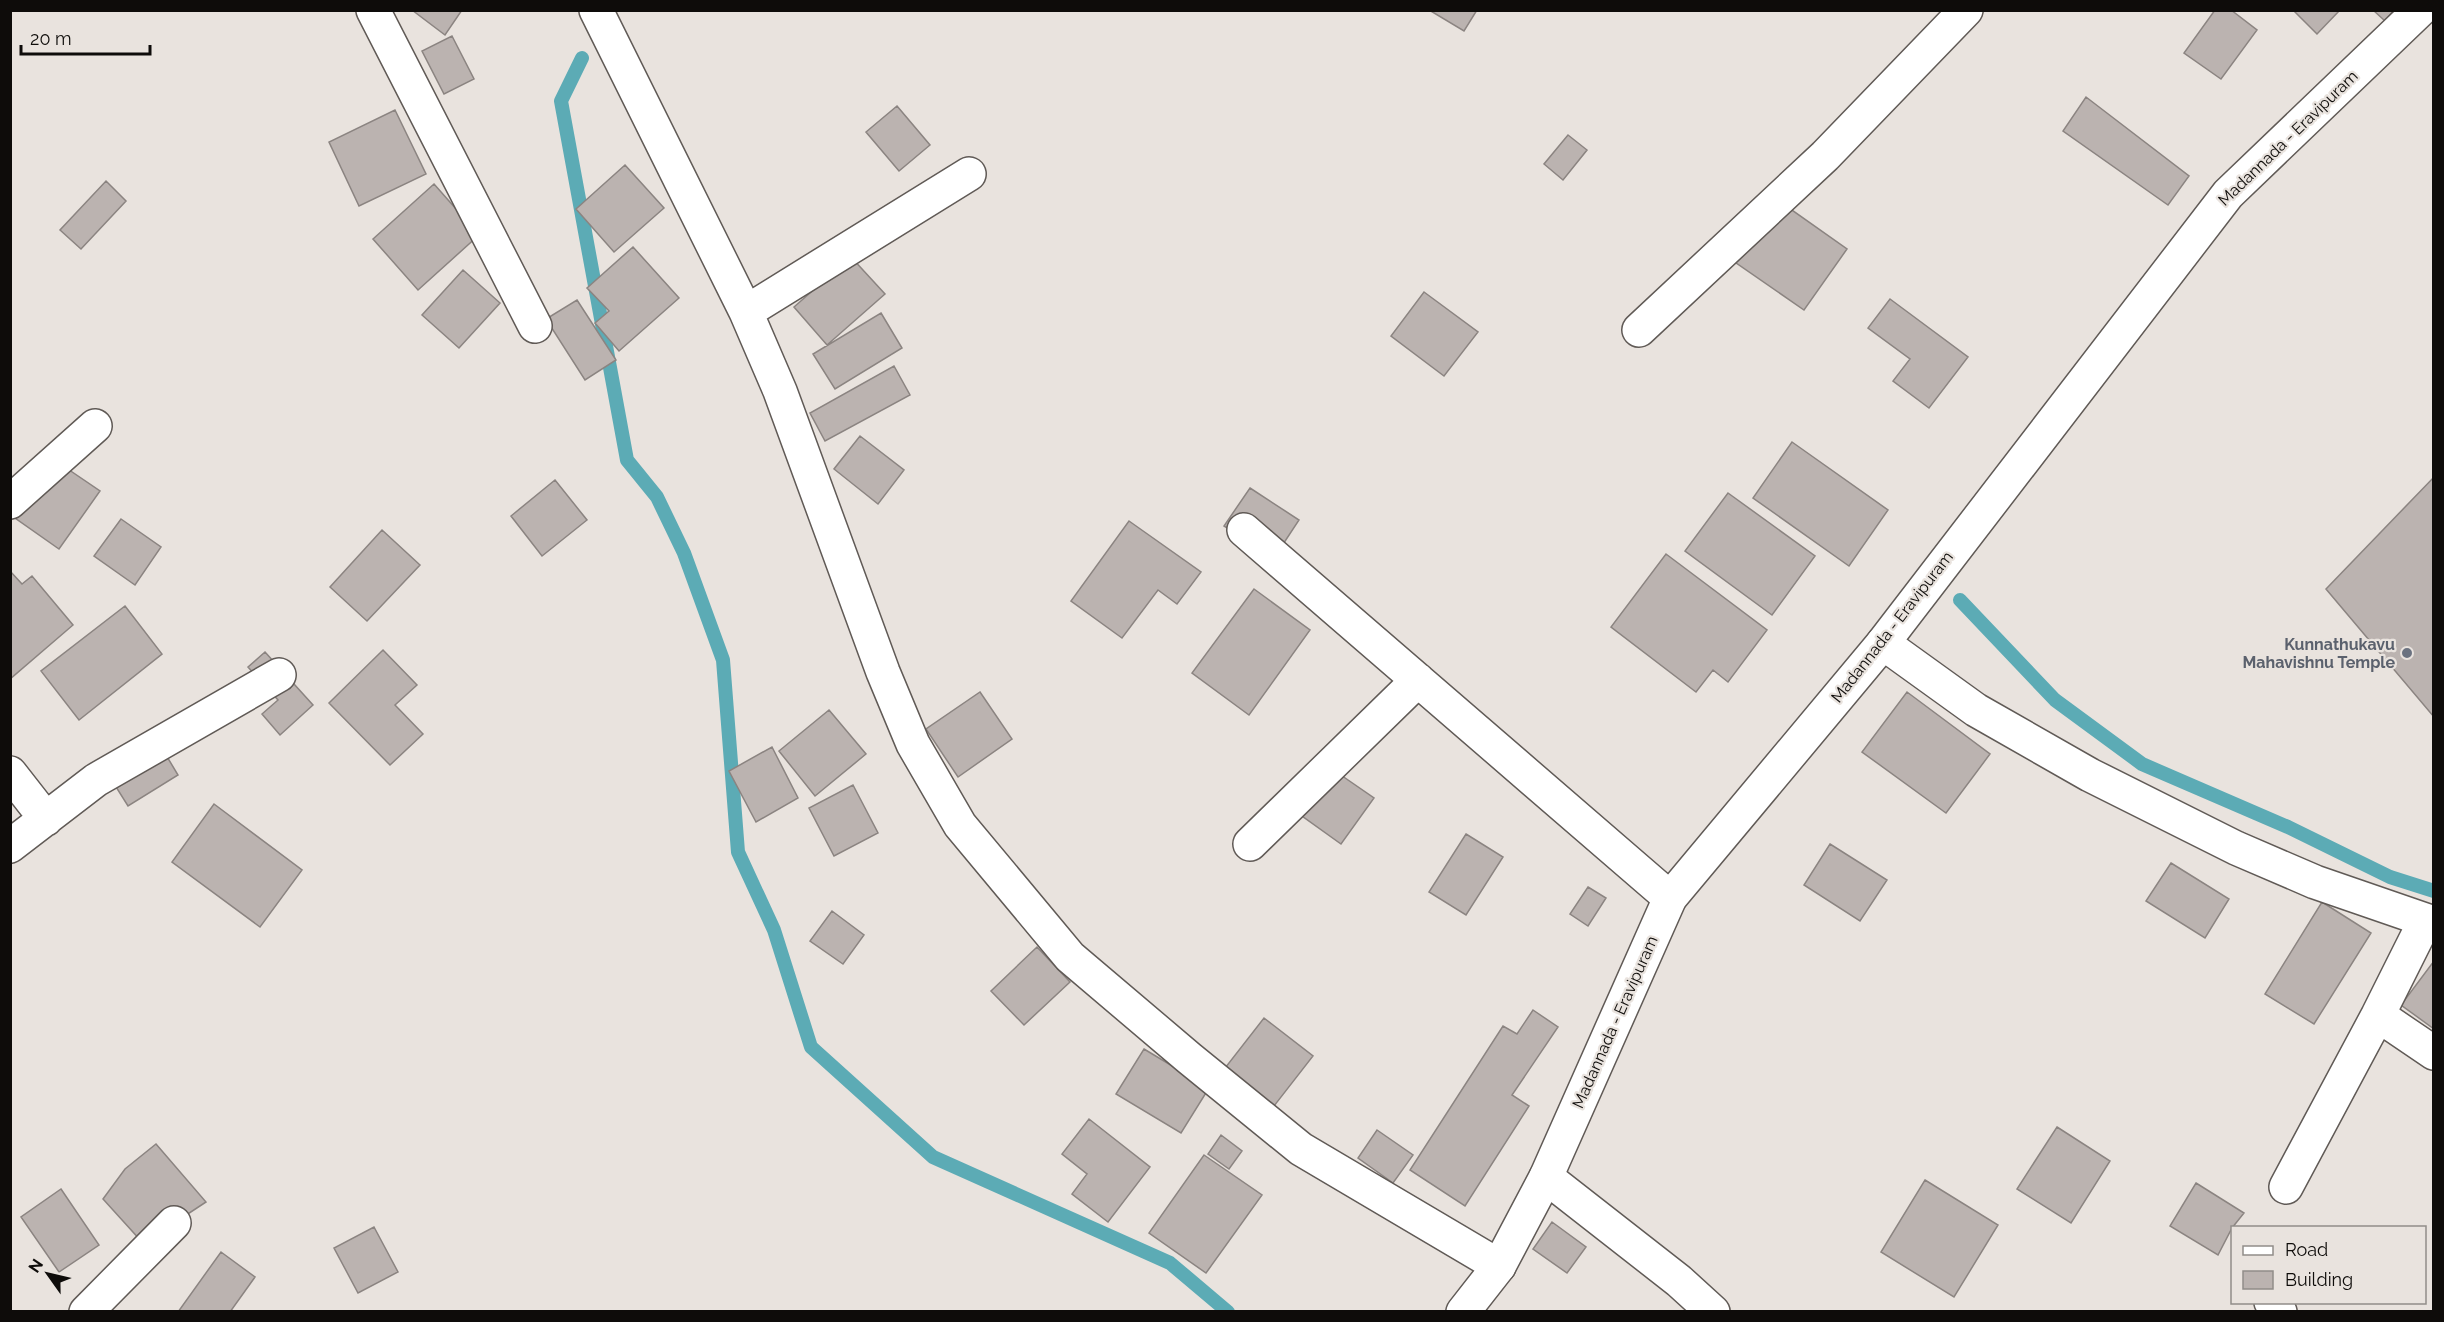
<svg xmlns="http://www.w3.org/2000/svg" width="2444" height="1322" viewBox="0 0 2444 1322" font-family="Raleway,sans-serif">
<rect width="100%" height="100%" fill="#e9e3de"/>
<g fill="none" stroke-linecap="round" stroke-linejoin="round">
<!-- stream -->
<path stroke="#5cabb5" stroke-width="14" d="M582,58l-21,43 66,359 30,37 27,56 39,107 15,192 36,78 37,117 122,110 237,106 58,49
M1960,600l95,100 87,64 146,63 102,50 44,14"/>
</g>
<!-- building -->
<path fill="#bbb3b0" stroke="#8b8481" stroke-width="1.5" d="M412,10h50l-17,25z
M1429,10h48l-13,21z
M2215,10h16l26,20 -36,49 -37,-26z
M2293,10h47l-23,24z
M2373,10h21l-9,11z
M452,36l22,43 -30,15 -22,-43z
M2086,97l103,79 -21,29 -105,-74z
M897,106l33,39 -31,26 -33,-39z
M395,110l31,64 -67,32 -30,-64z
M1568,135l19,15 -24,30 -19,-16z
M625,165l39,43 -50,44 -38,-43z
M106,181l20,20 -45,48 -21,-19z
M434,184l45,51 -61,55 -45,-51z
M1772,196l75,53 -43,61 -75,-52z
M633,247l46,51 -60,53 -24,-28 14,-12 -22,-23z
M851,257l34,37 -58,51 -33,-38z
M463,270l37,33 -41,45 -37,-33z
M1424,292l54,40 -34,44 -53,-40z
M1890,299l78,58 -39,51 -36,-27 17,-22 -42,-31z
M577,300l39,60 -31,20 -39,-61z
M881,313l21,35 -67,41 -22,-35z
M894,366l16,29 -85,46 -15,-28z
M860,436l44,34 -26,34 -44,-35z
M1792,442l96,68 -39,56 -96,-68z
M56,461l44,30 -41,58 -44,-31z
M2434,477v240l-108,-128z
M555,480l32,40 -45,36 -31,-40z
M1250,488l49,32 -25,38 -50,-32z
M1728,493l87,63 -43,59 -87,-64z
M121,519l40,28 -26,38 -41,-29z
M1129,521l72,51 -24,32 -19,-14 -36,48 -51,-37z
M382,530l38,35 -53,56 -37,-34z
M1666,554l101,76 -39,52 -15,-12 -17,22 -85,-65z
M10,571l12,13 10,-8 41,49 -63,54z
M1254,589l56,41 -61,85 -57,-42z
M125,606l37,48 -83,66 -38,-49z
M383,650l34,35 -22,20 28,29 -33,31 -61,-62z
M265,652l48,53 -33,30 -18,-21 16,-14 -30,-33z
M980,692l32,47 -54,38 -32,-48z
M1907,692l83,62 -44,59 -84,-61z
M829,710l37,44 -51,42 -36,-45z
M157,740l21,35 -50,31 -22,-35z
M772,747l26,51 -42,24 -27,-51z
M1335,771l39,27 -33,46 -39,-28z
M853,785l25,48 -44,23 -25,-48z
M214,804l88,66 -42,57 -88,-65z
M1466,834l37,23 -37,58 -37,-23z
M1830,844l57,36 -27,41 -56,-36z
M2171,863l58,36 -24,39 -59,-37z
M1588,887l18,11 -18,28 -18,-12z
M2322,902l49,31 -57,91 -49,-30z
M832,911l32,24 -21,29 -33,-23z
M1037,947l33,35 -46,43 -33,-34z
M2434,961v68l-33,-24z
M1533,1010l25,17 -46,68 17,11 -64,100 -55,-36 93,-144 14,8z
M1264,1018l49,38 -46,59 -49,-38z
M1144,1049l65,39 -28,45 -65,-39z
M1089,1119l61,48 -42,55 -36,-28 15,-20 -25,-20z
M2057,1127l53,34 -39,62 -54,-34z
M1377,1130l36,25 -20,28 -35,-25z
M1221,1135l21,16 -13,18 -21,-15z
M156,1144l50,58 -32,21 -22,30 -49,-54 22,-30z
M1204,1155l58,40 -56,78 -57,-40z
M1925,1180l73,45 -44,72 -73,-45z
M2196,1183l48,30 -12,15 -14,27 -48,-29z
M61,1189l38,56 -40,27 -38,-55z
M1552,1222l34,25 -19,26 -34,-24z
M374,1227l24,45 -40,21 -24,-45z
M221,1252l34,25 -25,35h-52z"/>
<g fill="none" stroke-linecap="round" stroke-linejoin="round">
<!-- street casing -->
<g stroke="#605a56" stroke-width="36">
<path id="street" d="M373,10l162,316
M596,10l150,302 34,79 103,281 30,72 47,81 110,132 119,101 112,91 198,117
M746,312l223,-138
M1639,330l186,-174 141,-146
M10,502l85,-76
M1244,530l426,368
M1883,643l93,67 114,65 146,73 79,34 119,41
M10,773l36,46
M1250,844l168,-164
M10,846l86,-66 183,-105
M2425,921l-47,94 56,38
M1546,1177l133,104 34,31
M2286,1187l92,-172
M2271,1302l9,10
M86,1312l88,-89"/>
</g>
<!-- secondary casing -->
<g stroke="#605a56" stroke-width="36">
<path id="secondary" d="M1463,1312l36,-46 47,-89 124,-279 213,-255 345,-449 192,-184"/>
</g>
<!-- street -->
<use href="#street" stroke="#fff" stroke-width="33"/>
<!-- secondary -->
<use href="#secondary" stroke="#fff" stroke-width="33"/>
</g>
<!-- markers -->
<circle fill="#6b7280" stroke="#e9e3de" stroke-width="2" cx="2407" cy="653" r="6"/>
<g text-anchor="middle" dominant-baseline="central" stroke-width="4.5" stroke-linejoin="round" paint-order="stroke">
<!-- street labels -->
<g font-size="16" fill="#0e0c0a" stroke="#e9e3de">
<text transform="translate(2288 138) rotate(-44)">Madannada - Eravipuram</text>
<text transform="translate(1892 627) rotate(-52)">Madannada - Eravipuram</text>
<text transform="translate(1615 1022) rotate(-66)">Madannada - Eravipuram</text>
</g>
<!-- worship labels -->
<g font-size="16" font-weight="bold" fill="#5b616d" stroke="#e9e3de" text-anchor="end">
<text x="2395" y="644">Kunnathukavu<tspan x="2395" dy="18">Mahavishnu Temple</tspan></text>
</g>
</g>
<!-- border -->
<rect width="2444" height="1322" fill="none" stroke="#0e0c0a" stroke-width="24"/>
<!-- legend -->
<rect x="2231" y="1226" width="195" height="78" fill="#e9e3de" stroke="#918d89" stroke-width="1.5"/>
<rect x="2243" y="1246" width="30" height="9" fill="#ffffff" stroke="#918d89" stroke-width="1.5"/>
<text x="2285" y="1256" font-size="18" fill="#0e0c0a">Road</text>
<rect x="2243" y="1271" width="30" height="18" fill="#bbb3b0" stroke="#918d89" stroke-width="1.5"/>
<text x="2285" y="1286" font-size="18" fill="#0e0c0a">Building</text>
<!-- north arrow -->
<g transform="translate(48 1274) rotate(304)" stroke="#e9e3de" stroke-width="4.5" paint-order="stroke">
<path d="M0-4.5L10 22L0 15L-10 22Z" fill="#0e0c0a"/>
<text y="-9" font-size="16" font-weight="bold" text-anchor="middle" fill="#0e0c0a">N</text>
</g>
<!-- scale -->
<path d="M21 45v9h129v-9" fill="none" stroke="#0e0c0a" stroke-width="3"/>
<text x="30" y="45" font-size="18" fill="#0e0c0a" stroke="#e9e3de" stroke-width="4.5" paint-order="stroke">20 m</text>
</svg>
